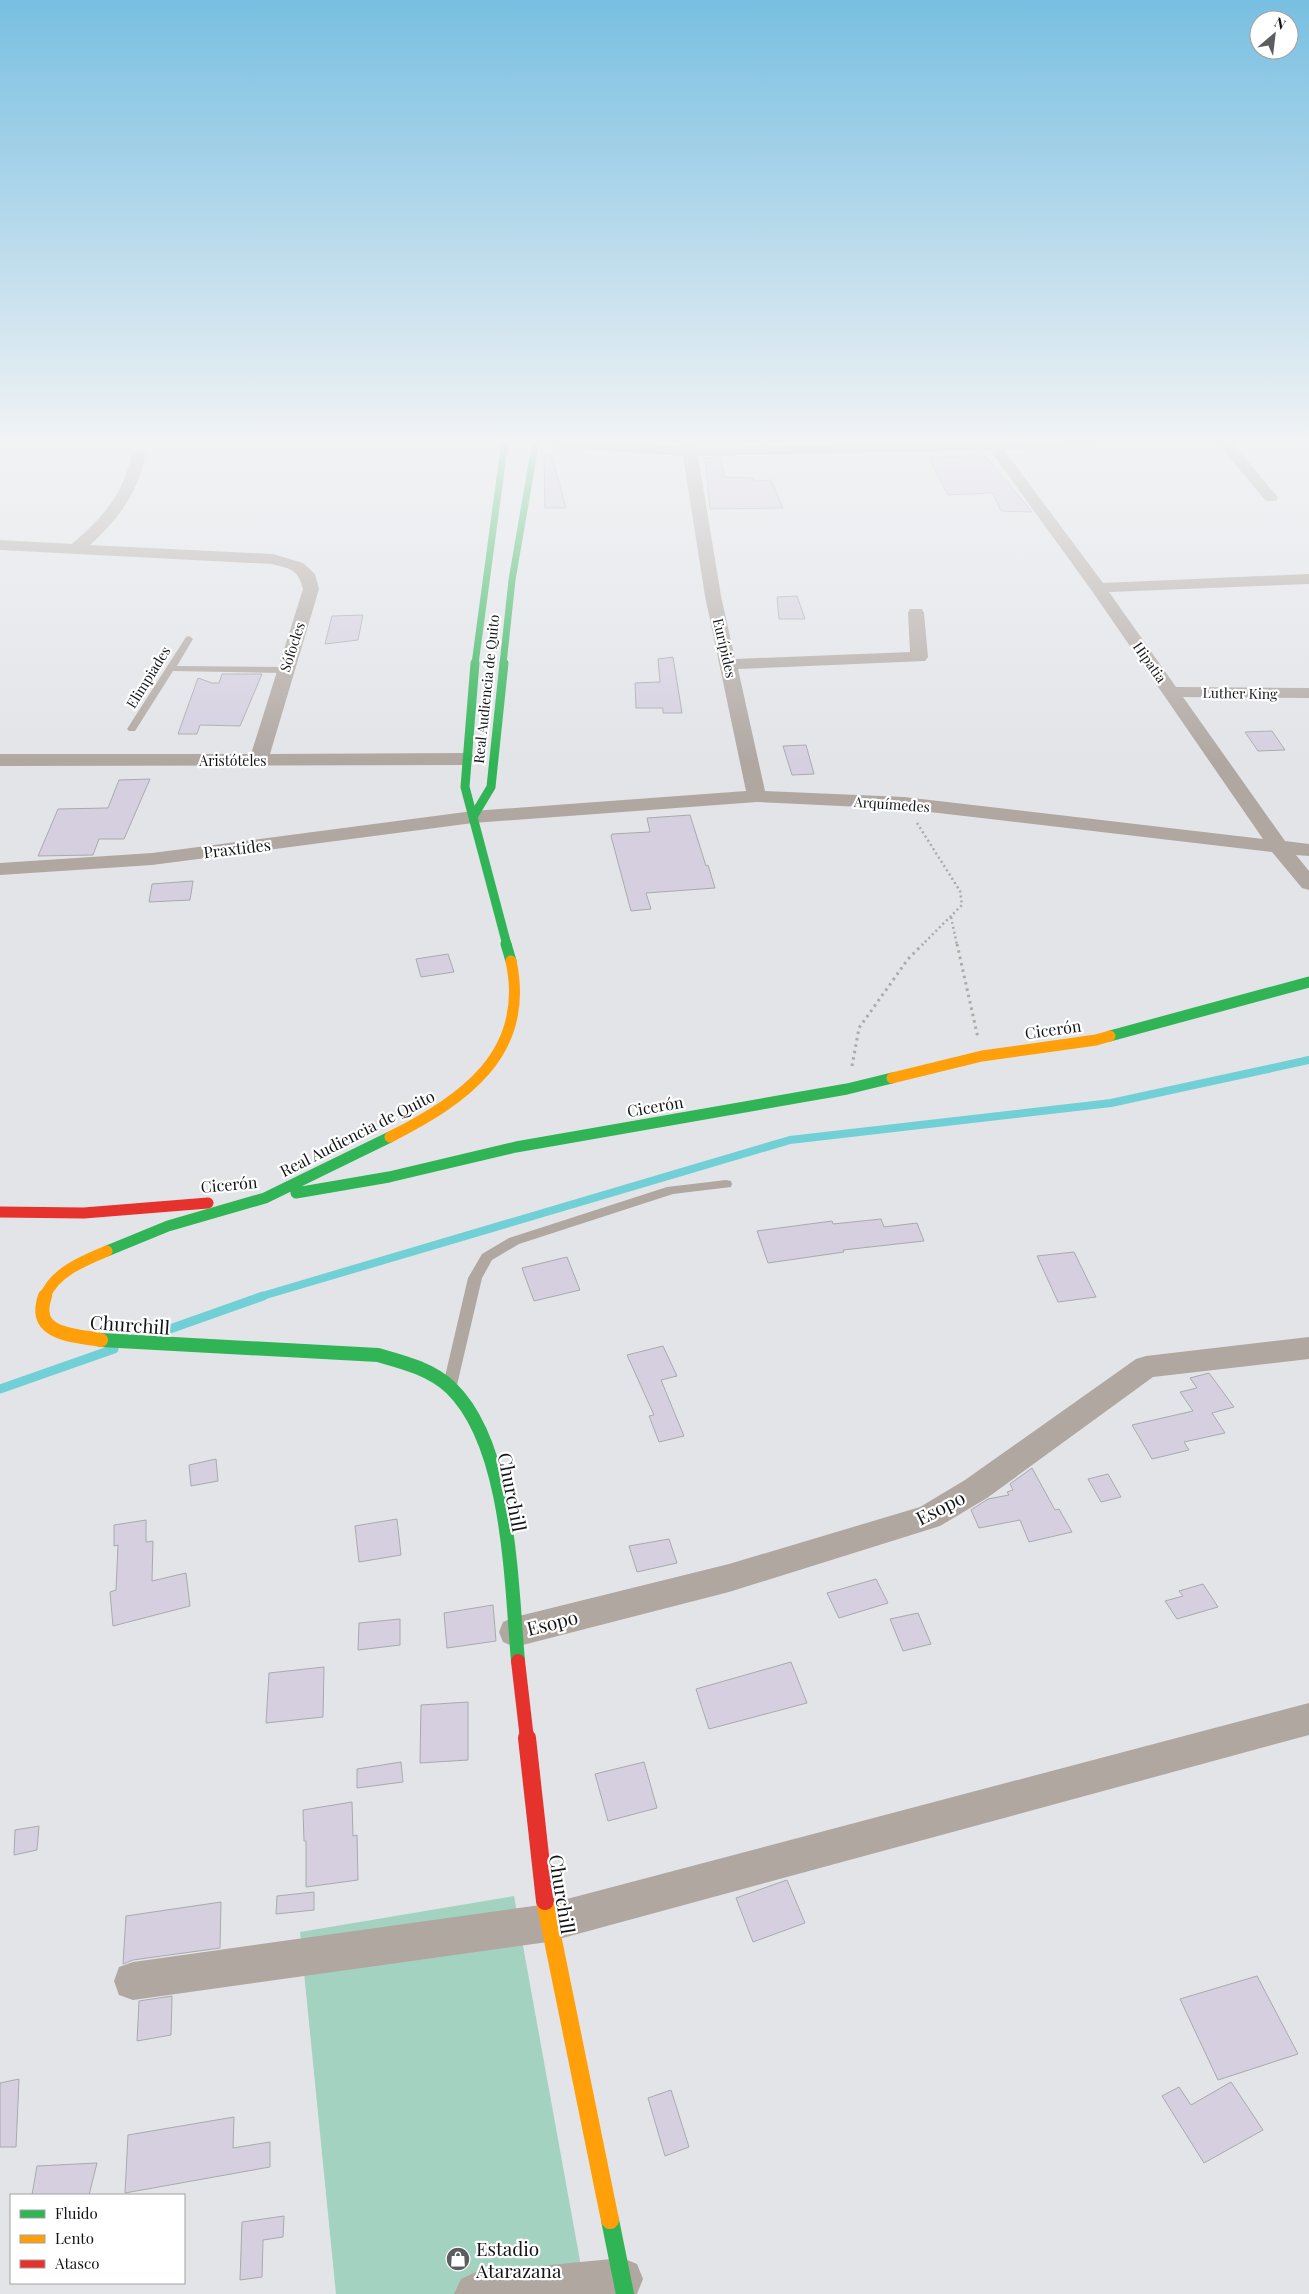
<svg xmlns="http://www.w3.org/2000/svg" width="1309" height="2294" viewBox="0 0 1309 2294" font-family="'Playfair Display',serif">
<rect width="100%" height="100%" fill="#e2e4e8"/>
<!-- green -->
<path fill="#a4d2c0" d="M514,1896l72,398h-250l-36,-362z"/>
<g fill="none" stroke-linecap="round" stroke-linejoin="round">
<!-- stream-far1 -->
<path stroke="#71d0d6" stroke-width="8" d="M259,1297l531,-157 321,-37 198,-43"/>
<!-- stream -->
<path stroke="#71d0d6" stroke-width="9" d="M153,1335l110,-39
M0,1389l114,-40"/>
</g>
<!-- building -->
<path fill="#d5cfe0" stroke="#a9aaad" d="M978,452h4l50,60 -31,-1 -8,-18 -45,2 -20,-38 49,-1 -2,-3z
M551,454l15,54h-21l-1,-53z
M720,457l5,20 29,1v3l17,-1 12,28 -73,1 -5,-51z
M797,596l8,23h-26l-2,-22z
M363,615l-5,25 -33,4 7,-28z
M673,657l9,56h-19v-5h-27l-1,-25 25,-1 -2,-23z
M222,674h40l-22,52 -40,-1 -3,9h-19l20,-56 14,5h7z
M1272,731l13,19 -27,1 -13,-19z
M806,745l8,29 -22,1 -9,-29z
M150,779l-26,60h-25l-6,16 -55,1 20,-47 50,-1 11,-28z
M690,815l16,51 2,-1 7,23 -69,5 5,16 -20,2 -20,-75 1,-2 38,-2 -3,-14z
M193,881l-3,19 -41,2 3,-18z
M448,954l6,18 -33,5 -5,-18z
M881,1219l3,8 33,-4 7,18 -81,9 1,2 -76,11 -11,-32 75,-10 1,3z
M1074,1252l22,45 -38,5 -21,-46z
M567,1257l13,33 -46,11 -12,-33z
M663,1346l14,30 -16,4 23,56 -25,6 -10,-26 5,-1 -27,-60z
M1209,1373l25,34 -22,6 13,20 -41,9 5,8 -37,9 -20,-34 61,-14 -13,-19 17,-4 -7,-10z
M216,1459l2,22 -27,5 -2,-21z
M1032,1468l23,42 4,-1 13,23 -43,10 -9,-22 -41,8 -8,-18 17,-11 21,-4 -2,-3 6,-2 -3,-6z
M1108,1474l13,23 -20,5 -13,-23z
M397,1519l4,36 -42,7 -4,-36z
M146,1520v22l7,-1 -1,40 34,-8 4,33 -77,20 -3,-34 6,-2 2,-45 -4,1v-21z
M669,1539l8,24 -40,9 -8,-26z
M876,1579l12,24 -49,15 -12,-25z
M1203,1584l15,23 -41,12 -12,-18 18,-5 -4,-5z
M493,1605l3,36 -49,7 -3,-35z
M918,1613l13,31 -28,7 -13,-32z
M400,1619v26l-42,5 1,-27z
M791,1662l16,41 -98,26 -13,-40z
M324,1667l-1,50 -57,6 3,-50z
M468,1702v58l-48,3 1,-58z
M401,1762l2,20 -46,6v-19z
M644,1762l13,46 -49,13 -13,-47z
M352,1802l1,34 4,-1 1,45 -52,7v-46h-2l-1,-31z
M39,1826l-2,24 -23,5 1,-25z
M787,1880l18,43 -52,19 -17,-44z
M314,1892v18l-38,4 1,-18z
M221,1902l-1,46 -87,12 -10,4 3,-48z
M1257,1976l41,78 -80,26 -38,-81z
M172,1996l-1,39 -34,6 2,-40z
M19,2079l-3,68h-16v-64z
M1231,2082l32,48 -59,33 -42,-67 17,-9 12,18z
M671,2090l18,57 -24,9 -17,-58z
M234,2117l-1,31 37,-6v25l-145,26 3,-58z
M97,2163l-8,32h-57l5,-29z
M284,2216l-1,21 -20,3 -1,37 -22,3 2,-58z"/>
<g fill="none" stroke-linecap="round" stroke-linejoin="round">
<!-- path-far1 -->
<path stroke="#afa9a7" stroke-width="2.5" stroke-dasharray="2 3" stroke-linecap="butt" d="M917,823l43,68 2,14 -40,40
M951,917l6,28"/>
<!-- path -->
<path stroke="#afa9a7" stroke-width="3" stroke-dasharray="2.5 4" stroke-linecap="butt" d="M957,944l21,94
M852,1066l7,-38 49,-69 15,-15"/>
<!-- lane -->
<path fill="#b0a7a1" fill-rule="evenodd" d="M189,636l4,3 -16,27 108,1 4,3 -4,3 -112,-2 -38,60h-6l-2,-2 59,-92z
M726,1180l5,1 1,3 -1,3 -58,7 -154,50 -27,16 -10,18 -25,107 -2,4 -5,2 -5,-2 -2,-4 25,-107 14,-24 27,-16 158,-51z"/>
<!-- street -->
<path fill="#b0a7a1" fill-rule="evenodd" d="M539,440h37l106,7 -1,-7h14l1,8 288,-6 -1,-2h154l-7,4 -126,6 99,133 206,-9v10l-200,8 67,95 133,1v10l-126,-1 102,144 24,3v12l-13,-1 13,16v19l-7,-2 -30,-36 -368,-43 -147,-7 -284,21 -321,42 -152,10v-12l152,-10 321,-42 273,-20 -41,-195 -22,-140 -117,-8 -25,-5zM990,450l102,141 171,248 -359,-42 -139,-6 -27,-122 187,-8 3,-4 -4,-44 -2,-4h-12l-2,4 2,39 -175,7 -14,-63 -23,-140z
M1215,440h15l46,55 2,3 -2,3h-10z
M139,450l7,4c-8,38 -27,65 -56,91l183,9 30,9 12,11 4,15 -49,165 196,-1 7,2 2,4 -2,4 -7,2 -466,1v-12h251l52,-165c-5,-20 -12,-20 -31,-25l-272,-14v-10l72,4c32,-28 50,-48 60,-90z
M1309,1337v22l-156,18 -166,121 -47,28 -211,66 -214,55 -12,-5 -4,-10 4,-10 12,-5 214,-53 191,-57 45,-27 171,-121 10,-3z
M1309,1703v32l-761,207 -415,58 -14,-5 -5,-14 5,-14 14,-5 415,-58z
M622,2258l15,6 6,15 -6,15h-183l7,-15 15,-7z"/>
<!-- fast-far4 -->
<path stroke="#30b455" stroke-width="7" d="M475,664l29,-216 -2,-8
M503,664l9,-84 24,-140"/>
<!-- fast-far3 -->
<path stroke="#30b455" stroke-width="9" d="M475,663l-10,124 42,158
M473,817l18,-30 13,-124"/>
<!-- fast-far2 -->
<path stroke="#30b455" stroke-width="11" d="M506,944l5,17
M1110,1036l199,-54
M296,1193l93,-16 127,-30 331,-58 45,-11
M107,1251l61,-25 97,-28 125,-61"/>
<!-- fast-far1 -->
<path stroke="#30b455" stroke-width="14" d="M101,1340l277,15c25,7 53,14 73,33 59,57 60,195 67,273"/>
<!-- fast -->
<path stroke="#30b455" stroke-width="18" d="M610,2220l15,74"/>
<!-- slow-far2 -->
<path stroke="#ff9f0a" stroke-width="11" d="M892,1078l90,-22 114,-16 14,-4
M390,1137c73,-37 141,-83 121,-176
M45,1297c8,-24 40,-37 62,-46"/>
<!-- slow-far1 -->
<path stroke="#ff9f0a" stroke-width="14" d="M45,1296c-14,40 30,39 56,44"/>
<!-- slow -->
<path stroke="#ff9f0a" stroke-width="18" d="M545,1901l65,319"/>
<!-- jam-far2 -->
<path stroke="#e5322d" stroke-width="11" d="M0,1212l84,1 124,-10"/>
<!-- jam-far1 -->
<path stroke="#e5322d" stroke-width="14" d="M518,1661l9,78"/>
<!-- jam -->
<path stroke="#e5322d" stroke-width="18" d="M527,1738l18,163"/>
</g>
<!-- sky -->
<linearGradient id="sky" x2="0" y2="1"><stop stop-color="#78bfe1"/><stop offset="0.58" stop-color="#f2f3f5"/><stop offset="1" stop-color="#f2f3f5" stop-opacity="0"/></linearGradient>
<rect width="1309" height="762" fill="url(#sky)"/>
<!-- icons -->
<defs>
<g id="shop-disc" transform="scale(1.25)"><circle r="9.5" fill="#5b5d60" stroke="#fff"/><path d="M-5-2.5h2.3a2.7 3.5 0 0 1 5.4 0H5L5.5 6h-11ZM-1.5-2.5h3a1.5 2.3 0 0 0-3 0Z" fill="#fff"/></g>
</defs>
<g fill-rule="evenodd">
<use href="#shop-disc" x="458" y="2259"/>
</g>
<g text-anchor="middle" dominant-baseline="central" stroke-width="4.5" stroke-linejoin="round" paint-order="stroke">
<!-- far-street labels -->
<g font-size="14" fill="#131417" stroke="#fff">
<text transform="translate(292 647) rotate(-72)">Sófocles</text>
<text transform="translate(725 648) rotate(77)">Eurípides</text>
<text transform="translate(1150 662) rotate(55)">Hipatia</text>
<text transform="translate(148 677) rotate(-58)">Elimpiades</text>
<text transform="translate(486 689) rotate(-84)">Real Audiencia de Quito</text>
<text transform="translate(1240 693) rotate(1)">Luther King</text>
<text x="233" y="760">Aristóteles</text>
<text transform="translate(892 804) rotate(4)">Arquímedes</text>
</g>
<!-- street labels -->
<g font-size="16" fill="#131417" stroke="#fff">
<text transform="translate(237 848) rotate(-7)">Praxtides</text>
<text transform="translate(1053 1029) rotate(-8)">Cicerón</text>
<text transform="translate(655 1106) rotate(-10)">Cicerón</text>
<text transform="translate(357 1133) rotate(-27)">Real Audiencia de Quito</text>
<text transform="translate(229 1184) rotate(-5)">Cicerón</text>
</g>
<!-- near-street labels -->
<g font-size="19" fill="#131417" stroke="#fff">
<text transform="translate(130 1324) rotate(4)">Churchill</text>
<text transform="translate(513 1492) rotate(79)">Churchill</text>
<text transform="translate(940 1507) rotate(-27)">Esopo</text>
<text transform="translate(552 1622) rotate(-14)">Esopo</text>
<text transform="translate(563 1894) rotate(81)">Churchill</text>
</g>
<!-- near-poi labels -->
<g font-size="19" fill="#131417" stroke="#fff" text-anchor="start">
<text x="476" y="2248">Estadio<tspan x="476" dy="22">Atarazana</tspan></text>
</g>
</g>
<!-- legend -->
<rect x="10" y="2194" width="175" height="90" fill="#ffffff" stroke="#a1a1a2"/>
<rect x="20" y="2210" width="25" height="8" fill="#30b455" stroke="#a1a1a2"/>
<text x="55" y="2219" font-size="15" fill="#131417">Fluido</text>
<rect x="20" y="2235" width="25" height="8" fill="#ff9f0a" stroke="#a1a1a2"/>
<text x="55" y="2244" font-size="15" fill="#131417">Lento</text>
<rect x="20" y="2260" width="25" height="8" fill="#e5322d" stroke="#a1a1a2"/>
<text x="55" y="2269" font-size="15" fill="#131417">Atasco</text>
<!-- north arrow -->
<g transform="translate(1274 35) rotate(28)"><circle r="24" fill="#ffffff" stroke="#a1a1a2"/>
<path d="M0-4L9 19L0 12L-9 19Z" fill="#5b5d60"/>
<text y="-8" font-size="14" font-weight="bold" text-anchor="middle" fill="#131417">N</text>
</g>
</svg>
